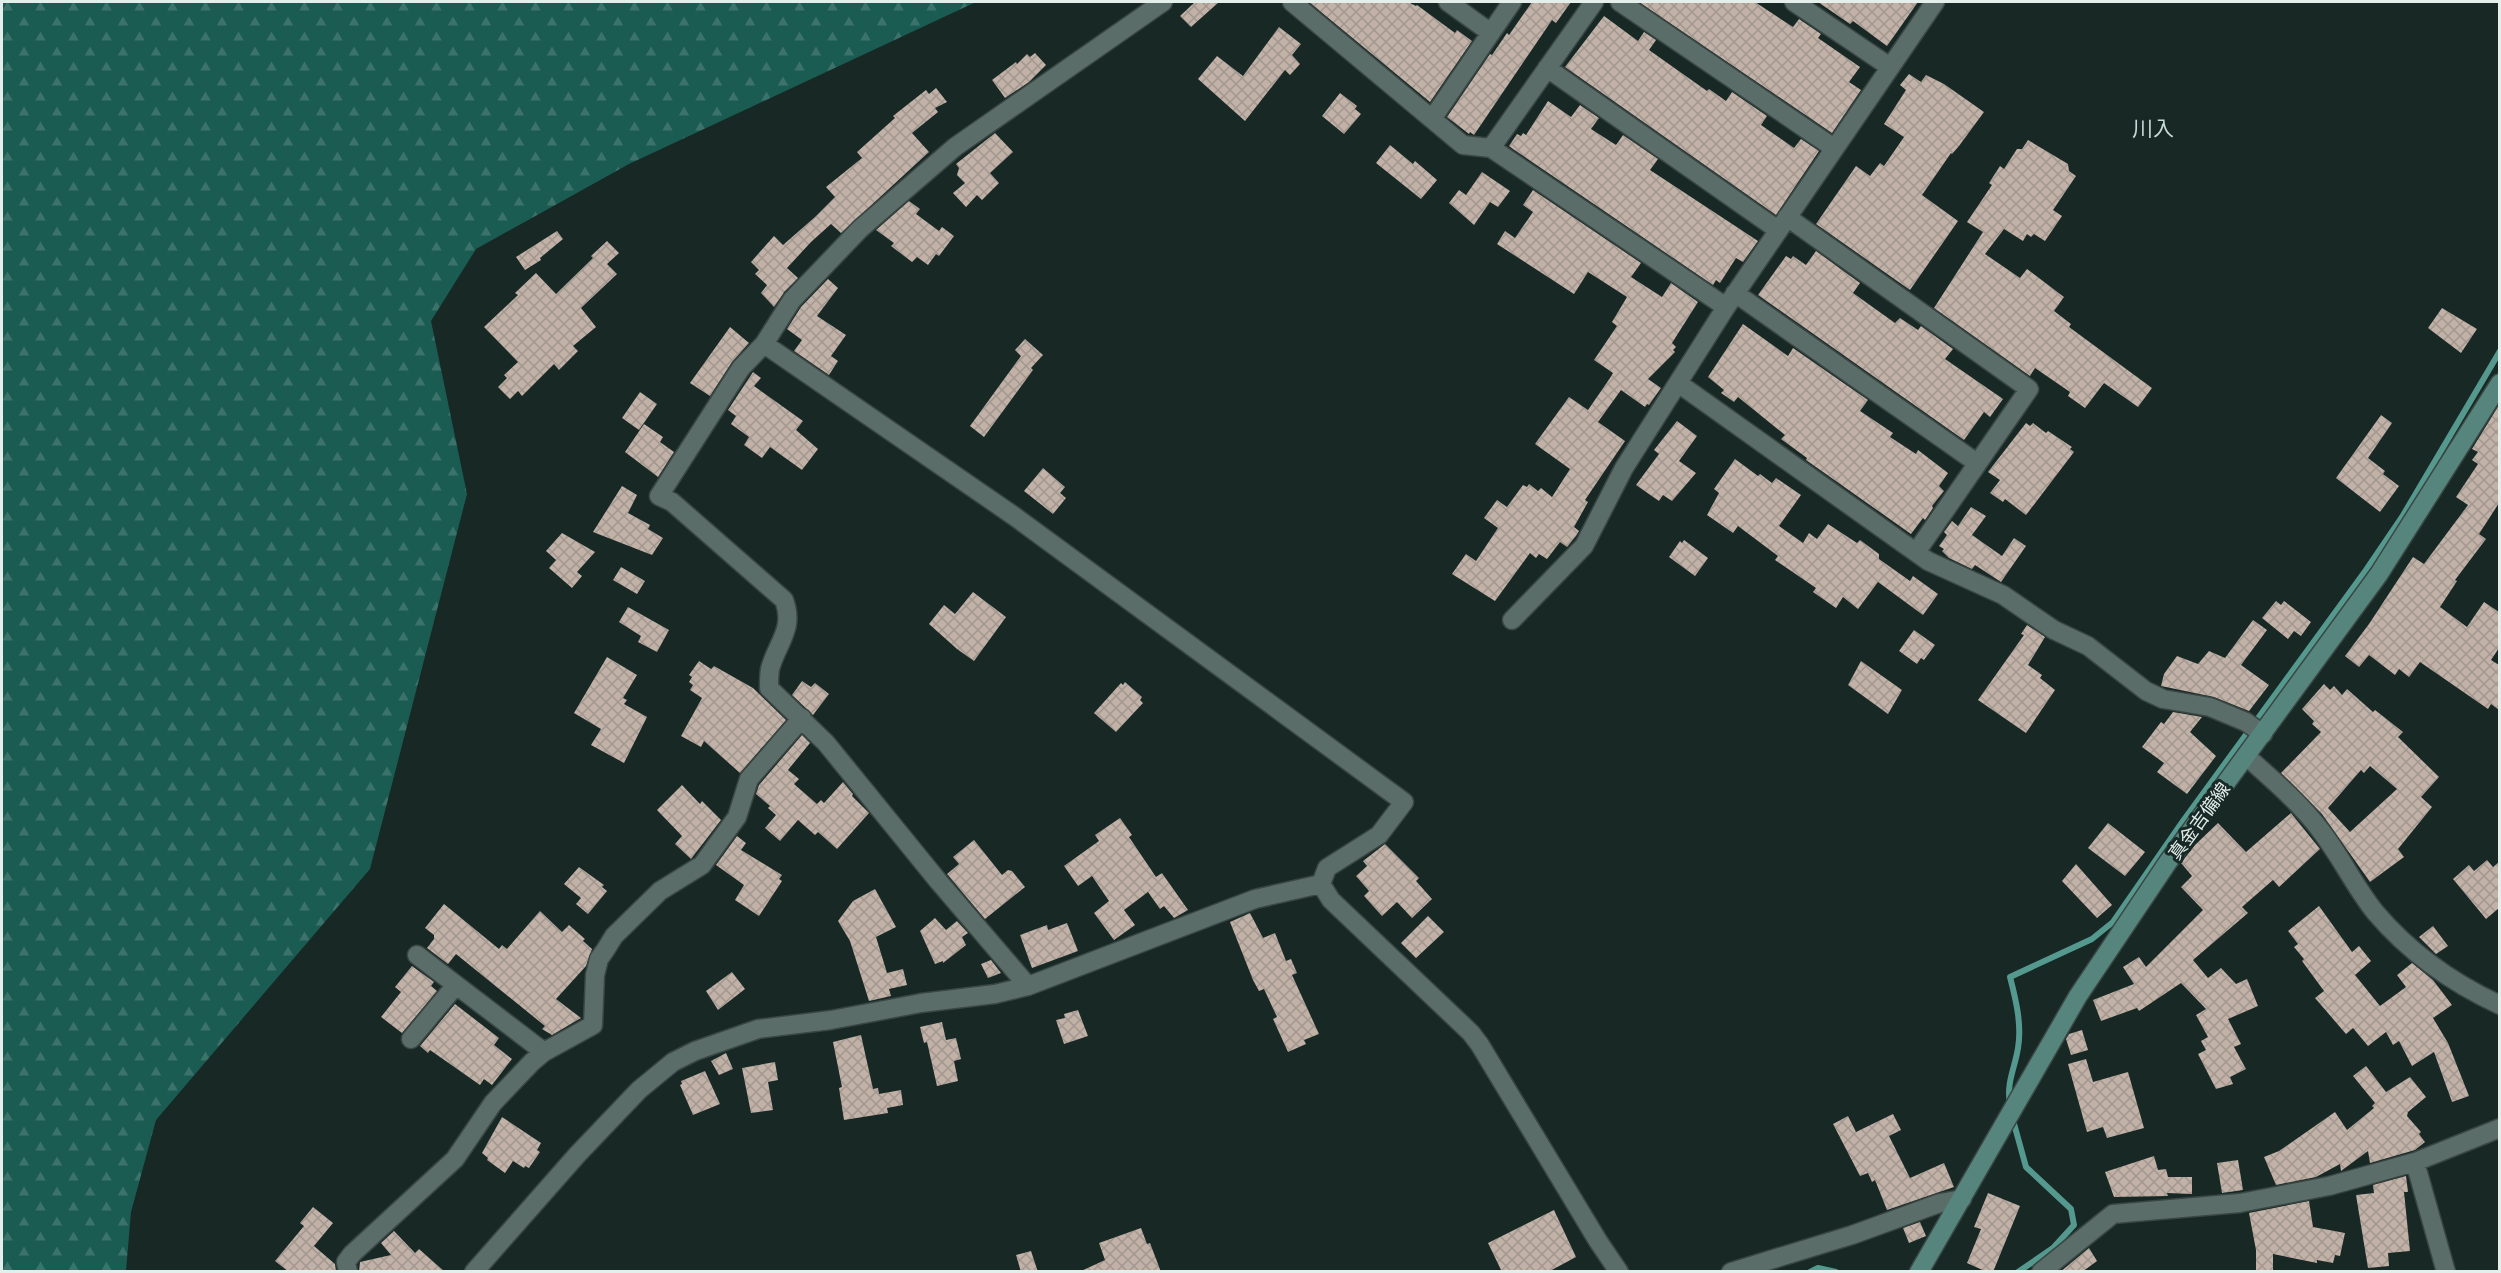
<svg xmlns="http://www.w3.org/2000/svg" width="2501" height="1273" viewBox="0 0 2501 1273" font-family="Raleway,'Noto Sans JP',sans-serif">
<defs>
<pattern id="forest-firs" width="22" height="20" patternUnits="userSpaceOnUse" patternTransform="scale(1.5)"><rect width="22" height="20" fill="#1a5b52"/><path d="M5 1l3.5 6h-7zM16 11l3.5 6h-7z" fill="#3b736b"/></pattern>
<pattern id="building-cross-hatch" width="8" height="8" patternUnits="userSpaceOnUse" patternTransform="scale(1.5)"><rect width="8" height="8" fill="#c1b1a7"/><path d="M0 0l8 8M0 8l8-8" fill="none" stroke="#a2978f"/></pattern>
</defs>
<rect width="100%" height="100%" fill="#172825"/>
<!-- forest -->
<path fill="url(#forest-firs)" d="M2,2h974l-347,162 -153,85 -45,72 36,173 -97,375 -214,251 -25,92 -5,59h-124z"/>
<g fill="none" stroke-linecap="round" stroke-linejoin="round">
<!-- stream -->
<path stroke="#54988e" stroke-width="6" d="M2010,1104c-4,-21 5,-36 8,-56 4,-23 -2,-48 -8,-71l82,-38 21,-17 70,-101 183,-251 36,-53 98,-166
M2013,1120l13,47 45,42 3,16 -21,23 -35,24
M1810,1272l8,-4 18,4"/>
</g>
<!-- building -->
<path fill="url(#building-cross-hatch)" fill-rule="evenodd" d="M1195,2h24l-28,25 -11,-11z
M1309,2h99l8,4 1,-1 38,28 2,-3 15,11 -42,61z
M1532,2h39l-15,21 -4,-3 -78,115 -4,-3 -1,2 -22,-17 43,-63 2,1 15,-22 2,2z
M1639,2h116l38,25 6,-8 22,15 -3,4 42,29 -11,15 12,8 -29,43z
M1818,2h100l-31,44 -34,-25 -3,3z
M1604,16l34,25 6,-9 12,8 -7,10 58,41 2,-2 17,12 6,-9 35,24 -6,9 33,23 7,-9 18,12 -43,64 -211,-148z
M1279,27l22,17 -9,11 8,9 -10,11 -5,-5 -40,51 -47,-42 19,-23 26,20z
M1035,53l11,12 -17,17 -24,16 -13,-18 24,-18 1,2 10,-10 3,3z
M1909,74l12,8 5,-7 18,9 40,28 -25,34 -7,8 -1,-1 -29,42 36,26 -48,69 -94,-66 40,-58 14,10 10,-13 4,3 20,-29 -20,-13 22,-34 -6,-5z
M936,88l11,14 -12,6 3,4 -26,21 17,19 -88,81 -10,-9 -20,18 -24,26 11,10 -14,14 -1,2 -9,13 -13,-14 6,-8 -12,-11 4,-4 -8,-8 23,-26 9,9 32,-28 20,-20 -9,-10 36,-29 -5,-6 38,-34 -2,-2 33,-26 3,4z
M1340,93l17,13 -2,3 6,5 -17,20 -22,-18z
M1548,101l23,16 9,-12 19,13 -8,11 25,16 7,-10 35,24 -8,11 108,71 -15,21 -7,-4 -16,25 -4,-3 -3,5 -200,-136 -4,-3 8,-12 4,2 2,-3 3,2z
M995,133l18,19 -23,21 9,10 -17,17 -5,-5 -11,12 -13,-14 12,-10 -8,-8 2,-7 -3,-4z
M2028,140l40,24 1,7 7,5 -23,34 9,6 -17,25 -11,-7 -3,3 -4,-3 -4,7 -19,-12 -19,25 35,24 7,-9 37,28 -10,14 17,13 -2,3 83,61 -14,19 -34,-24 -19,25 -17,-12 2,-4 -35,-24 -5,8 -96,-68 49,-76 -16,-10 25,-37 -3,-2 11,-17 4,3 13,-20h5z
M1390,145l23,19 2,-3 22,19 -16,19 -45,-36z
M1482,172l28,19 -12,16 -8,-5 -16,23 -25,-22 10,-13 7,5z
M1533,190l108,73 -10,14 31,20 9,-14 27,19 -26,41 4,4 -3,3 2,2 -27,27 13,9 -12,17 -2,-1 -2,3 -24,-17 -23,32 27,19 -40,59 3,2 -14,25 5,4 -3,5 -9,11 -7,-5 -13,17 -8,-5 -3,4 -6,-5 -35,48 -43,-27 14,-20 10,7 22,-33 -14,-10 13,-18 10,7 16,-22 4,2 2,-3 9,7 3,-3 11,9 18,-28 -35,-25 34,-47 19,13 22,-32 3,-5 -19,-13 23,-34 -5,-4 15,-25 -39,-25 -14,22 -77,-50 8,-13 10,7 18,-26 -10,-7z
M909,201l11,8 -4,5 23,17 3,-4 12,9 -15,20 -3,-2 -8,11 -11,-8 -5,5 -21,-16 3,-3 -18,-13z
M557,231l6,8 -23,19 1,2 -16,10 -9,-13z
M607,241l12,12 -12,11 10,10 -36,34 15,19 -23,19 5,5 -19,19 -5,-6 -32,32 -4,-5 -8,8 -12,-12 9,-9 -3,-3 14,-13 -34,-35 34,-32 -3,-2 21,-20 20,21 37,-36 -2,-2z
M1816,251l44,32 -7,10 42,30 5,-5 18,12 3,-4 32,23 -8,10 58,40 -13,18 -6,-5 -20,28 -206,-145 28,-39 5,3 2,-3 13,9z
M828,279l10,9 -21,28 29,19 -15,21 7,5 -9,14 -35,-24 8,-11 -15,-11 14,-22z
M2442,308l35,21 -16,24 -33,-25z
M1743,324l45,32 5,-8 75,52 -8,11 33,22 -3,4 26,17 2,-4 30,23 -9,13 5,5 -12,15 1,2 -8,12 -2,-2 -12,16 -105,-74 1,-2 -26,-19 4,-4 -47,-38 -4,5 -13,-9 3,-3 -16,-13z
M730,327l19,16 -17,19 -22,34 -20,-13z
M1025,339l18,16 -12,13 2,2 -49,67 -14,-11 51,-70 -6,-6z
M753,372l8,6 -7,8 49,35 -7,9 22,19 -16,21 -32,-23 -8,11 -18,-13 5,-8 -18,-13 5,-8 -8,-6z
M640,392l17,12 -18,26 -17,-12z
M2499,405v98l-20,31 7,5 -31,41 2,1 -17,26 27,20 17,-25 15,10v36l-8,12 8,5v45l-8,-6 -3,5 -68,-47 -11,15 -10,-8 -4,6 -26,-20 -10,12 -14,-11 24,-32 44,-67 11,7 44,-59 -12,-8 22,-33 -6,-4 6,-8 -6,-3z
M2381,415l11,8 -24,35 17,13 -2,3 16,12 -19,26 -44,-34z
M1677,421l20,15 -18,25 17,12 -24,28 -9,-6 -4,6 -23,-16 23,-31 -5,-4z
M2026,423l4,3 3,-3 13,10 2,-2 24,16 -2,2 4,3 -48,63 -21,-16 -2,3 -13,-9 10,-13 -12,-8z
M644,424l19,13 -3,5 14,10 -16,25 -33,-25z
M1735,459l23,17 2,-2 12,9 4,-5 25,17 -22,31 24,17 6,-10 8,6 11,-15 29,19 3,-3 19,14v5l31,22 3,-5 25,18 -15,21 -45,-33 -20,27 -15,-12 -7,11 -23,-16 3,-4 -41,-28 3,-4 -40,-30 -5,7 -26,-18 12,-22 -5,-4z
M1043,468l22,19 -5,6 6,5 -13,16 -29,-23z
M622,486l15,9 -9,18 22,12 -2,4 15,9 -11,17 -59,-23z
M1971,507l15,9 -14,19 30,21 12,-18 12,8 -25,36 -26,-17 -3,4 -23,-11 -7,-7 2,-2 -5,-3 8,-11 -3,-3 8,-11 6,5z
M562,533l33,19 -18,20 5,4 -10,12 -23,-20 7,-8 -10,-9z
M1684,540l24,18 -13,18 -26,-19 11,-16 2,2z
M621,567l24,14 -8,13 -24,-14z
M973,592l33,25 -32,44 -17,-12 -28,-25 15,-19 11,9z
M2276,601l5,4 3,-4 27,21 -10,14 -7,-5 -6,8 -26,-21z
M628,607l41,23 -12,22 -19,-10 3,-6 -22,-14z
M2253,620l14,10 -26,35 28,20 -20,26 -35,-14 -53,-11 3,-12 13,-18 21,8 11,-13 16,7z
M2027,625l18,12 -17,28 14,10 -2,3 15,12 -29,43 -48,-33 46,-65 -3,-1z
M1914,630l21,15 -11,15 -3,-2 -4,6 -18,-13z
M607,657l30,18 -14,23 4,2 -3,4 23,13 -23,46 -33,-18 10,-16 -27,-16z
M699,661l12,8 3,-3 39,22 33,32 -46,53 -36,-32 -3,6 -20,-11 21,-38 -12,-8 3,-5 -4,-3 3,-5 -3,-2z
M1861,661l41,29 -14,24 -40,-29z
M802,681l9,6 4,-4 14,11 -16,21 -21,-20z
M1125,682l17,15 -2,3 3,3 -27,29 -22,-19 27,-30 2,2z
M2324,684l6,6 4,-4 8,9 5,-6 26,23 2,-2 28,22 -5,5 41,40 -18,20 11,10 -34,42 6,8 -34,25 -48,-68 -41,-41 40,-41 -9,-8 2,-3 -12,-12zM2370,766l27,23 -47,43 -22,-24 33,-38 3,3z
M2173,712l29,5 -12,15 26,24 -29,38 -30,-22 7,-9 -22,-16 19,-25 3,2z
M802,735l8,8 -22,27 11,9 -5,5 23,20 4,-4 3,3 19,-21 10,12 -1,2 17,17 -32,36 -19,-17 -3,3 -17,-15 -18,21 -15,-13 11,-13 -8,-7 2,-2 -14,-12 3,-9z
M682,785l18,19 2,-3 19,19 -30,39 -16,-15 7,-8 -25,-26z
M2291,813l29,36 -41,38 -6,-7 -31,27 6,6 -55,47 15,18 13,-10 15,16 11,-5 11,27 -30,13 13,25 -7,3 12,22 -16,8 3,7 -17,5 -18,-35 8,-4 -5,-9 7,-4 -12,-22 10,-6 -25,-26 -42,28 -2,-3 -36,13 -8,-21 41,-16 -11,-17 16,-10 7,10 57,-57 -22,-23 11,-11 -11,-13 14,-18 23,-22 28,29z
M1120,818l12,17 -3,2 27,40 6,-4 26,37 -14,8 -10,-12 -4,3 -12,-17 -24,18 11,15 -21,15 -20,-27 15,-12 -17,-25 -14,10 -14,-20 35,-25 -4,-6z
M2108,823l37,29 -20,24 -37,-28z
M737,836l9,7 -5,7 41,25 -3,4 3,2 -23,35 -24,-16 9,-15 -28,-20z
M974,840l28,35 6,-5 4,1 13,16 -40,32 -38,-45 12,-10 -6,-7z
M1385,844l34,34 -3,3 16,18 -20,19 -15,-16 -15,14 -18,-20 5,-5 -13,-15 11,-10 -4,-5z
M2487,860l6,7 6,-5v46l-13,11 -33,-40 16,-14 5,6z
M2076,864l36,41 -15,13 -35,-37z
M579,867l25,18 -2,2 5,4 -19,23 -12,-10 5,-6 -17,-14z
M875,889l21,38 -20,10 11,36 16,-4 4,16 -18,4 2,7 -22,5 -19,-60 -12,-20 15,-20z
M444,904l55,45 3,-4 5,4 33,-38 22,21 7,-7 16,14 -2,2 9,8 -6,17 -30,33 25,19 -29,17 -10,-6 3,-3 -89,-72 -8,10 -21,-16 7,-9v-4l-9,-7z
M2319,906l33,46 7,-6 12,15 -16,14 25,31 26,-19 -9,-12 15,-12 21,17 19,25 -19,13 15,25 21,53 -17,6 -18,-50 -22,14 -13,-25 -6,4 -7,-13 -18,14 -15,-18 -7,6 -31,-36 9,-7 -22,-30 2,-2 -10,-12 4,-3 -10,-13z
M1250,913l13,25 12,-5 11,28 5,-2 6,14 -5,2 27,59 -15,6 2,4 -18,8 -15,-33 4,-2 -13,-28 -5,2 -6,-11 -23,-58z
M1428,916l16,16 -28,26 -15,-15z
M935,918l11,12 11,-9 11,12 -6,4 4,8 -23,18v-2l-8,3 -15,-33z
M1067,923l11,28 -46,17 -12,-33 27,-10 1,5z
M2433,926l15,20 -12,8 -17,-17z
M991,960l10,13 -13,5 -7,-14z
M412,966l22,16 -3,4 6,5 -35,42 -21,-16 20,-25 -6,-5z
M732,972l13,17 -27,21 -12,-19z
M455,1004l44,34 -5,7 18,14 -20,26 -8,-6 -4,6 -50,-35 -2,3 -8,-7z
M1078,1010l10,26 -24,8 -8,-24 9,-2 -1,-4z
M942,1022l4,18 10,-2 5,21 -7,2 4,20 -21,5 -10,-44 -3,1 -4,-16z
M2082,1030l6,20 -17,5 -5,-16 3,-5z
M861,1035l12,54 5,-1 1,6 22,-4 2,15 -16,3 1,5 -44,7 -5,-32 3,-1 -9,-45z
M726,1053l7,16 -14,6 -8,-14z
M2086,1059l7,23 35,-10 16,56 -37,10 -4,-11 -16,5 -19,-68z
M775,1062l3,18 -10,2 5,28 -22,3 -9,-45z
M2366,1066l20,26 24,-15 16,20 -18,15 -1,4 14,16 -2,2 6,8 -10,8 -45,13 -2,-12 -27,20 -1,-7 -24,13 -40,8 -12,-28 15,-6 56,-39 12,18 27,-22 -2,-2 3,-3 -22,-27z
M705,1071l15,33 -27,11 -13,-30 2,-1 -1,-3z
M1893,1114l8,16 -12,6 21,42 34,-15 10,24 -67,23 -12,-30 -3,2 -4,-9 -8,3 -27,-52 15,-8 8,16z
M502,1117l39,26 -4,7 3,2 -11,16 -4,-2 -1,2 -11,-7 -8,12 -18,-13 1,-2 -6,-5z
M2154,1156l4,14 8,-1 2,8h24v17l-25,-1 1,3 -54,1 -9,-25z
M2238,1160l5,30 -21,3 -5,-30z
M2406,1176l2,16h-4l6,59 -22,2 1,13 -21,2 -12,-73 18,-2 -1,-8z
M1988,1193l32,13 -27,66h-6l-20,-9 14,-34 -7,-2z
M2309,1201l4,26 32,6 -5,23 -5,-1 -2,8 -16,-3v3l-44,-9v18h-17v-22l-7,-37z
M313,1207l20,16 -19,23 21,18 1,8h-47l-14,-11 29,-35 -4,-3z
M1554,1210l22,47 -28,15h-46l-14,-29z
M1920,1222l6,14 -17,7 -6,-15z
M1141,1228l6,16 3,-1 11,29h-82l26,-12 -6,-17z
M394,1231l21,22 4,-4 26,23h-86l1,-10 31,-7 -10,-12z
M2089,1248l8,13 -15,11h-22z
M1031,1251l7,21h-17l-5,-17z"/>
<g fill="none" stroke-linecap="round" stroke-linejoin="round">
<!-- street casing -->
<g stroke="#394643" stroke-width="21">
<path id="street" d="M1292,2l171,143 28,3 235,159 209,-305
M1448,2l43,31
M1620,2l214,146
M1794,2l96,65
M1547,68l231,162
M1432,119l80,-117
M1491,148l103,-146
M1787,217l242,172 -112,162
M1735,293l242,170
M764,344l250,172 390,286 -25,33 -52,33 -6,16
M1678,383l250,178 75,34 51,35 34,16 58,45 17,8 47,8 36,15 17,12
M1512,620l72,-74 40,-78 102,-161
M2246,756c27,24 54,47 75,75 20,26 34,56 54,81 34,40 77,71 125,93
M1321,884l10,16 140,133 9,12 118,196 21,31
M417,955l127,97
M1028,986l-89,-104 -113,-139 -57,-55c0,-6 0,-13 1,-19 7,-26 25,-40 14,-69l-112,-98 -13,-6 82,-128 23,-24 28,-44 68,-71 95,-82 208,-145
M411,1039l45,-54
M2415,1162l31,110
M348,1272l-2,-10 6,-8 103,-95 38,-56 39,-41 12,-10 49,-27 2,-50 4,-16 7,-10 8,-13 46,-45 42,-26 35,-48 12,-38 53,-61
M474,1272l103,-117 62,-65 34,-28 22,-11 63,-22 73,-9 90,-17 74,-9 33,-8 227,-87 66,-15
M1731,1272l121,-37 88,-32 22,-4
M2041,1272l72,-58 127,-11 89,-17 86,-24 85,-34"/>
</g>
<!-- secondary casing -->
<g stroke="#394643" stroke-width="21">
<path id="secondary" d="M1919,1272l159,-276 90,-134 211,-288 121,-191"/>
</g>
<!-- street -->
<use href="#street" stroke="#5b6d69" stroke-width="18"/>
<!-- secondary -->
<use href="#secondary" stroke="#56857d" stroke-width="18"/>
</g>
<g text-anchor="middle" dominant-baseline="central" stroke-width="6" stroke-linejoin="round" paint-order="stroke">
<!-- street labels -->
<g font-size="18" fill="#e4efec" stroke="#172825">
<text transform="translate(2199 821) rotate(-54)">真金吉備線</text>
</g>
<!-- quarter labels -->
<g font-size="21" fill="#c5d9d5" stroke="#172825">
<text x="2153" y="128">川入</text>
</g>
</g>
<!-- border -->
<rect width="2501" height="1273" fill="none" stroke="#e4efec" stroke-width="6"/>
</svg>
